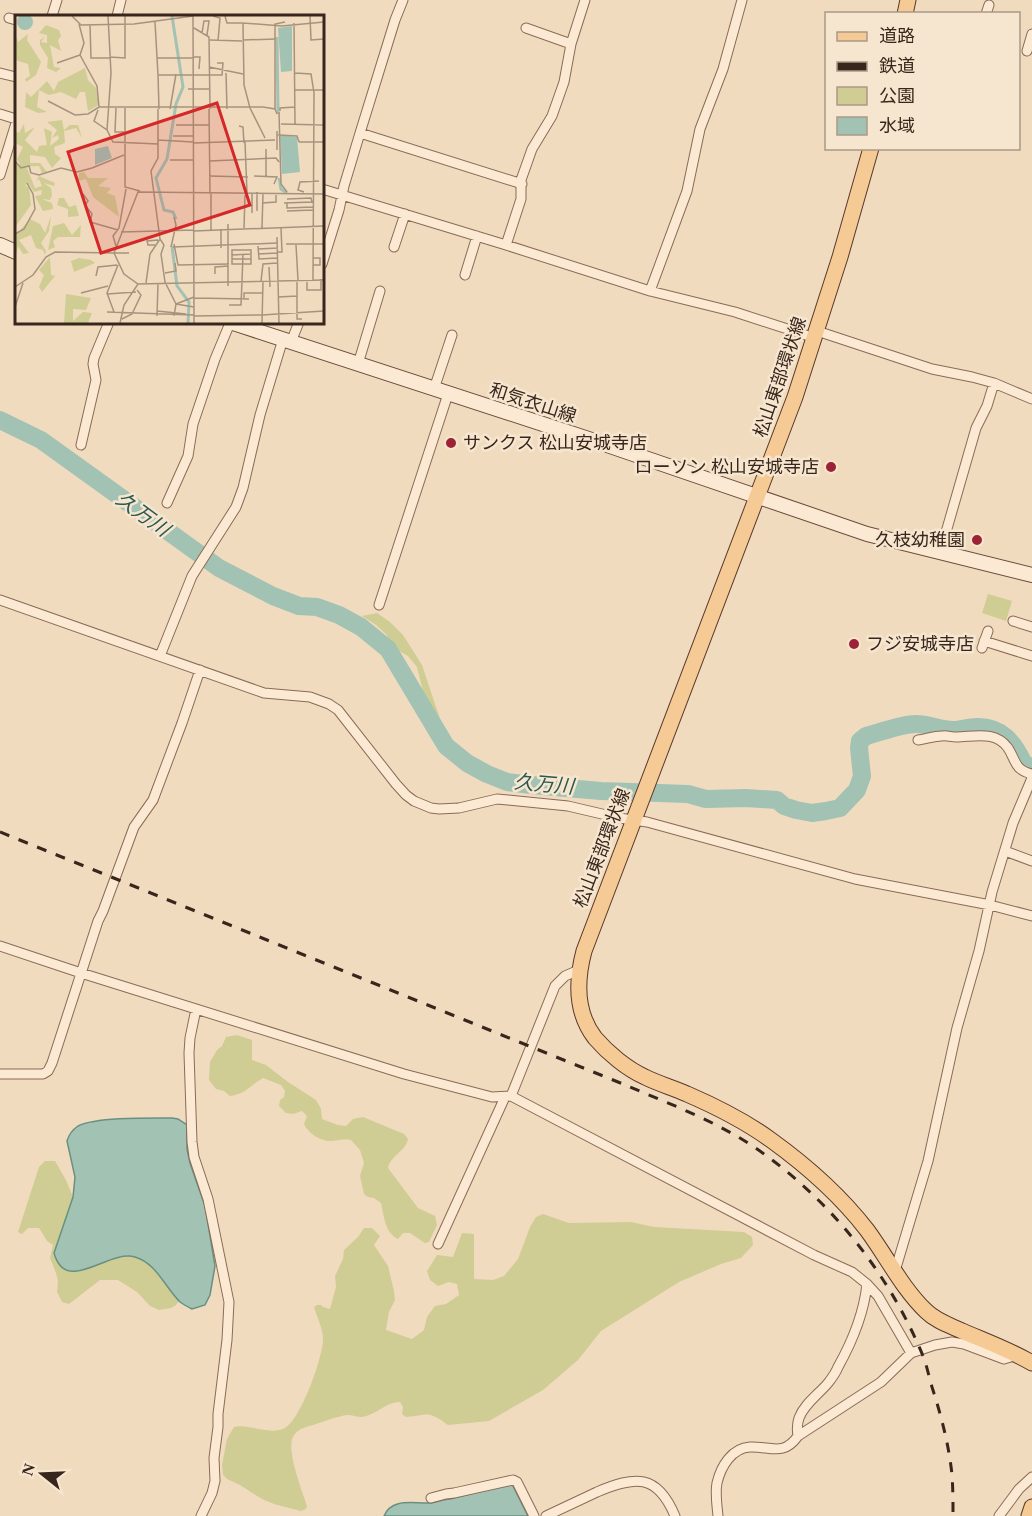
<svg xmlns="http://www.w3.org/2000/svg" width="1032" height="1516" viewBox="0 0 1032 1516" font-family="'Times New Roman','Noto Sans JP',serif">
<rect width="100%" height="100%" fill="#f0dbbf"/>
<!-- green -->
<path fill="#cfcd93" d="M988,594l24,7 -6,20 -24,-8z
M377,613l13,9 13,13 19,30 13,39 5,14 -12,-17 -5,-10 -6,-24 -9,-11 -14,-8 -8,-14 -10,-9 -14,-9z
M237,1035l15,5v20l14,5 22,17 28,18 5,9 1,10 16,6 8,1 7,-7 10,-2 41,17 4,5c-2,12 -17,16 -20,29l30,40 17,8 2,9 -8,17 -4,1 -15,-10h-7l-5,6c-13,-6 -14,-23 -17,-36l-7,-5 -6,-1 -4,-3 -4,-18 4,-13 -4,-13 -9,-10c-9,-1 -10,0 -19,1 -11,1 -24,-8 -28,-17l3,-8 -5,-5 -9,3 -7,-1 -7,-7 1,-6 4,-3 1,-6 -4,-6 -18,-7c-13,7 -17,16 -33,18l-6,-5 -8,-2 -7,-9 1,-18 7,-12 5,-4 4,-9z
M45,1161h10l11,19 7,17 -19,56 62,5 17,-2 16,8 30,37 -4,5 -4,2 -12,2 -9,-4 -13,-14 -19,-12h-18l-31,24 -7,-2 -5,-10 1,-11 -2,-8 -6,-15 3,-13 -6,-4 -8,-13h-11l-6,6 -4,-2 21,-65z
M543,1214l26,9 62,-1 23,5 90,5 8,5 1,8 -12,13 -20,6 -42,18 -78,49 -23,29 -35,30 -54,31 -41,4c-21,-15 -18,-10 -42,-8l-4,-3 1,-7 -3,-5c-14,0 -24,13 -38,15 -5,0 -10,-2 -14,-2 -11,1 -22,6 -32,9 -8,3 -19,4 -23,13 -7,13 9,54 14,69l-1,3 -5,2 -27,-7 -12,-5 -22,-14 -13,-6 -4,-4 -1,-10 5,-26 7,-12c14,-4 35,9 51,1 16,-9 38,-71 38,-89 0,-10 -6,-22 -9,-32l3,-2h4l2,2 7,2 6,-22 -1,-11 8,-17 1,-9 14,-13 6,-9h8l8,8 -6,9 14,21 6,25 1,9 -6,12 -3,18 26,9 12,-9 3,-13 8,-11 11,-2 13,-9 -2,-11 -8,-2 -11,4 -8,-6 -3,-9 10,-16 16,2 9,-24 12,1v45l19,1 11,-4 14,-17 12,-32 6,-10z"/>
<!-- water -->
<path fill="#a2c2b4" stroke="#699081" stroke-width="1.5" d="M172,1118l6,1 9,6v24l3,14 15,43 10,60 -5,29 -5,10 -13,4c-4,-2 -8,-4 -12,-7 -15,-15 -24,-39 -45,-45 -27,-8 -69,39 -81,-4l19,-56 2,-20 -8,-36c2,-7 5,-11 11,-15 19,-9 71,-8 94,-8z
M512,1484l16,32h-144c8,-19 30,-12 47,-13 7,-1 12,-4 19,-4z"/>
<g fill="none" stroke-linecap="round" stroke-linejoin="round">
<!-- river -->
<path stroke="#a2c2b4" stroke-width="18" d="M0,420l41,20 178,128 54,28 26,10 18,1 22,8 22,12 27,22 58,97 21,17 20,11 20,8 24,3 70,6 87,3 18,5 40,-1 31,2 7,6 12,4 16,3 14,-2 14,-3 17,-18 5,-14 -3,-28 1,-7 6,-5c16,-4 35,-12 50,-12 13,0 24,6 37,6 8,0 15,-3 23,-3 26,-1 38,16 48,37l8,3"/>
<!-- street casing -->
<g stroke="#8a6b56" stroke-width="11">
<path id="street" d="M986,14l3,-9
M52,16l5,-16
M117,16l4,-16
M9,18l7,2
M526,28l45,16
M1027,51l5,-17
M0,73l16,4
M0,114l16,5
M360,133l162,51
M0,175l16,-52
M322,189l184,56 144,46 85,21 80,26
M506,245l15,-46v-19l11,-31 20,-33 12,-34 7,-38 14,-44
M394,247l11,-33
M322,264l17,-54 5,-24 16,-53 35,-113 8,-20
M465,275l12,-39
M650,291l37,-100 13,-62 23,-60 19,-69
M817,331l115,38 40,8 22,6 38,16
M291,342l8,-20
M358,364l22,-73
M434,389l18,-54
M81,445l15,-65 -3,-16 1,-6 15,-36
M167,503l21,-47 5,-32 22,-65 15,-36
M940,553l36,-125 11,-22 7,-23
M0,600l264,93 46,4 19,7 9,6 58,74 10,11 8,6 17,7 8,1 20,-1 38,-9 11,1 60,6 51,12 28,4 208,57 135,26 42,11
M379,605l69,-211
M1013,621l19,6
M984,641l48,15
M982,648l6,-17
M160,656l32,-80 44,-69 7,-19 17,-73 23,-76
M918,740c8,-1 16,-4 24,-4 4,-1 9,1 14,1 18,0 39,-7 52,11 8,12 6,22 24,26
M1005,851l27,10
M0,946l81,27 323,101 88,23 19,-1 44,-110 10,-10 14,-6
M196,1009l-6,29 -1,15 3,89 2,15 14,42 21,103 -2,38 -9,74v13l-4,31 1,23 -3,12 -11,23
M0,1074h43l5,-3 4,-8 46,-142 5,-10 31,-84 19,-27 29,-77 18,-53
M511,1096l303,159 38,17 15,12 11,12 33,57 24,-8 17,-3 12,2 40,15 13,-4
M438,1244l67,-147
M895,1271l33,-110 29,-133 22,-77 13,-59 21,-69 19,-45
M798,1436l83,-54 30,-29
M431,1498l15,-4 8,-1 59,-13 4,2 17,34
M546,1516c17,-8 34,-16 51,-24 38,-16 60,-19 78,24
M718,1516c-1,-11 -3,-23 -1,-33 4,-17 15,-35 33,-36 20,-1 33,10 48,-11 -1,-6 -1,-12 1,-18 5,-14 20,-24 29,-35 4,-5 8,-11 10,-16 14,-25 26,-55 29,-83
M999,1516l20,-27 13,-12"/>
</g>
<!-- secondary casing -->
<g stroke="#6b4c3a" stroke-width="16">
<path id="secondary" d="M0,245l16,7
M230,322l377,123 260,89 165,41"/>
</g>
<!-- primary casing -->
<g stroke="#57392b" stroke-width="17">
<path id="primary" d="M905,14l3,-14
M871,148l-31,109 -45,140 -211,554c-8,30 -9,61 11,87 13,15 32,31 50,39 14,7 29,11 42,17 30,13 58,27 84,46 36,26 69,55 96,90 20,27 35,58 59,81 10,10 23,14 36,20 23,10 48,19 70,32
M1029,1516l3,-9"/>
</g>
<!-- street -->
<use href="#street" stroke="#fbe9d3" stroke-width="9"/>
<!-- secondary -->
<use href="#secondary" stroke="#fbe9d3" stroke-width="14"/>
<!-- primary -->
<use href="#primary" stroke="#f6ca94" stroke-width="15"/>
<!-- rail -->
<path stroke="#38261c" stroke-width="3" stroke-dasharray="10 10" stroke-linecap="butt" d="M0,832l623,252c44,19 91,36 131,63 75,51 135,126 169,209 4,10 6,21 9,31 9,28 17,58 20,88 1,14 1,27 1,41"/>
</g>
<!-- markers -->
<g fill="#9c2335" stroke="#f7e6cf" stroke-width="2">
<circle cx="451" cy="443" r="6"/>
<circle cx="831" cy="467" r="6"/>
<circle cx="977" cy="540" r="6"/>
<circle cx="854" cy="644" r="6"/>
</g>
<g text-anchor="middle" dominant-baseline="central" stroke-width="5" stroke-linejoin="round" paint-order="stroke">
<!-- street labels -->
<g font-size="18" fill="#38261c" stroke="#f7e6cf">
<text transform="translate(780 377) rotate(-71)">松山東部環状線</text>
<text transform="translate(533 403) rotate(18)">和気衣山線</text>
<text transform="translate(602 848) rotate(-69)">松山東部環状線</text>
</g>
<!-- poi labels -->
<g font-size="18" fill="#38261c" stroke="#f7e6cf" text-anchor="start">
<text x="463" y="443">サンクス 松山安城寺店</text>
<text x="819" y="467" text-anchor="end">ローソン 松山安城寺店</text>
<text x="965" y="540" text-anchor="end">久枝幼稚園</text>
<text x="866" y="644">フジ安城寺店</text>
</g>
<!-- water labels -->
<g font-size="20" font-style="italic" fill="#2a594f" stroke="#f7e6cf">
<text transform="translate(143 514) rotate(36)">久万川</text>
<text transform="translate(544 784) rotate(5)">久万川</text>
</g>
</g>
<!-- overview -->
<g transform="translate(15 15)">
<rect width="309" height="309" fill="#f0dbbf"/>
<path d="M31,10l13,5 2,6 -3,4 3,11 -11,-6 4,22 7,1 -5,4 -9,-4 1,-10 -8,-13v-5l5,-3 -4,5 6,1v-8l-8,-2zM0,18l3,9 10,-8 -1,6 14,22 -5,13 -10,7 -1,-3 5,-3 -2,-12 -13,-4zM70,53l3,12 8,8 3,17 -11,6 -3,-19h-5l-4,7 -15,-7 -12,3 -10,-5 -2,17 10,5 -9,1 -13,-6 1,-15 5,5 16,-16 7,10 4,-9zM47,105l2,10 6,-5h8l4,13 -6,-10 -12,3 1,12 -11,4 1,7 6,4 -9,10 -7,-11 -15,-2v8h10l7,9 -5,1 -3,-7 -18,1 -4,-8 6,-12 -8,-4v-12l4,2 5,-9 1,9 10,-6 -10,13 12,12 2,-6 8,-1 -3,-17 8,4 -2,14 9,-7 -1,-4 -6,3 5,-8 -10,-8zM0,148l12,5 8,20 7,-2 -3,-7 -3,2 3,-5 16,7 -1,3 -10,-3 7,5 1,7 -2,5 -8,-1 10,4 1,6 -10,2 -8,-15 6,-1 1,-5 -8,2 -5,-8 -4,1 4,3 2,17 -15,21zM69,157l4,6h20l-10,8 13,2 -4,5 8,3 4,21 -26,-20 -7,-18 -8,2 1,-8zM44,183h5l5,9 7,-2 3,11 -11,1v-8l-11,-4zM36,201l-2,15 -8,12 5,8 -1,4 -2,-5 -7,-2 -5,-13 -12,5 10,13 -6,1 -5,-8 -3,13v-23l15,-17 10,5 5,9zM49,208l8,12 9,-10 -1,12h-22l-5,4 2,6 -7,3 5,-24zM35,242l1,18 4,1 -13,16 -3,-5 5,-12 -5,-5zM64,243l12,2 4,3 -21,9 -3,-11zM51,279l25,4 -5,12 -13,-1v12l10,-9 9,1 -4,10h-24z" fill="#cfcd93"/>
<path d="M2 7a8 8 0 1 1 16 0a8 8 0 1 1-16 0ZM277,11v45l-11,1 -3,-44zM265,120l17,2 3,35 -18,2zM93,131l4,12 -17,7v-16z" fill="#a2c2b4"/>
<path fill="none" stroke="#a2c2b4" stroke-width="3" d="M157,1l11,71 -7,17 -9,55 -11,19 8,32 9,2 3,7M262,22l1,77M264,163l2,11 6,4M157,231l5,40 12,16 -1,21"/>
<path fill="none" stroke="#a6937e" stroke-width="1.5" d="M57,1l9,9 53,-1 59,-8M178,1l1,307M198,1l7,2 -2,23M210,1l2,7h16M295,1l1,24 13,-1M140,7l3,53h64l1,-12h-6M279,8l1,102M64,9l5,19 -4,12 17,31 2,21M75,10l1,33h19M179,13l15,9 1,72M187,18l2,-12h5l-2,14M195,25l32,1M228,25l33,-1M95,42l15,1v-42M179,42h6l-1,12M142,43h37M42,48l23,-8M194,52l34,7M211,58l1,36M280,58l16,1 3,19 -1,187M143,60l1,34M173,74h22M280,75h29M33,86l27,14 13,-1 11,-7h164l12,2 2,5M101,93l-1,24h9M110,93v79l15,4M143,94v49l-7,13 9,68 4,6 -3,9 4,28 11,22 -2,12M155,94l6,-35M194,94l1,85M260,94v-85l10,-2M83,95l-4,11 13,9 6,12 45,2M265,96v-3l15,-1M264,97l2,72 6,8M266,109l43,1M161,110h33M224,111l4,1 1,16M92,115l4,-57 -3,-57M262,116v19M263,120l19,1 2,6M158,121h20M250,123l-15,-30 -6,-23 -1,-62 39,3 42,-4M143,125l35,2M230,127l2,51M284,127h25M179,128l81,-3M155,145h23M0,146l6,7 8,-2 2,7 8,2 22,-7 16,4 15,-4 32,-13M194,146l67,-3 3,4M194,161l39,1M239,161l23,1 -3,7M251,161v-27M242,177v19M289,177l-6,-2 2,-8 19,-1M68,179l5,7 -3,4 7,9 -2,8 28,8M196,179v36M272,187v6l26,-1M247,188l14,-1v-7M269,188l28,-1 -1,-4 -24,1M272,196l26,-1M237,198v-20M229,213l1,-33M247,213l1,-35M206,214v19M179,216l130,-5M106,217l73,-2M0,219l9,-5 11,-20 -2,-15 -6,-11M262,222l2,86M159,229l4,21 51,-1M271,229h38M140,230h-7l-1,-4 11,-1M281,230l2,35M101,231l-3,-10 6,-8 7,-39M243,231l1,13 18,-1M156,232l5,-22 -2,-8M158,232l105,-4M243,234l20,-1M217,235h19v4l-19,1zM263,237h4l-1,-24M114,238h-15l10,21 14,10 186,-4M243,239l19,-1M217,240v4h19v-5M217,244v5h19v-5M298,250h7v-7h-7M254,252l1,20M150,258l11,-2 -1,-8M200,259v-7l13,-1M81,261l2,-9 19,-2M282,265v39h5M292,265v10h14v-11M227,266l1,-27M246,266l2,-17 14,-1M131,268l4,-29 10,-15M213,271v-62M0,272l18,-12 13,-18 9,-5 59,1 24,-61 186,2M66,278l27,-7M92,279l29,-2M263,282l19,-1M179,283l55,1M229,283v-5h19M161,289l18,-7M161,289l18,3M214,290h12l1,-24M0,292l8,-24M142,296l29,3M92,297l87,3M99,297l-7,-19 11,-28M247,300l62,-4M142,301l1,-33M179,301l68,-1M107,304l10,-5 9,-19 -4,-5M105,308l4,-18 14,-21M247,308l1,-42"/>
<path fill="#d62828" fill-opacity="0.15" stroke="#d62828" stroke-width="3" d="M202,88l33,102 -149,48 -33,-101z"/>
<rect width="309" height="309" fill="none" stroke="#38261c" stroke-width="3"/>
</g>
<!-- legend -->
<rect x="825" y="12" width="195" height="138" fill="#f7e6cf" stroke="#ab9987" stroke-width="1.5"/>
<rect x="837" y="32" width="30" height="9" fill="#f6ca94" stroke="#ab9987" stroke-width="1.5"/>
<text x="879" y="42" font-size="18" fill="#38261c">道路</text>
<rect x="837" y="62" width="30" height="9" fill="#38261c" stroke="#ab9987" stroke-width="1.5"/>
<text x="879" y="72" font-size="18" fill="#38261c">鉄道</text>
<rect x="837" y="87" width="30" height="18" fill="#cfcd93" stroke="#ab9987" stroke-width="1.5"/>
<text x="879" y="102" font-size="18" fill="#38261c">公園</text>
<rect x="837" y="117" width="30" height="18" fill="#a2c2b4" stroke="#ab9987" stroke-width="1.5"/>
<text x="879" y="132" font-size="18" fill="#38261c">水域</text>
<!-- north arrow -->
<g transform="translate(42 1474) rotate(288)" stroke="#f7e6cf" stroke-width="4.5" paint-order="stroke">
<path d="M0-4.5L10 22L0 15L-10 22Z" fill="#38261c"/>
<text y="-9" font-size="16" font-weight="bold" text-anchor="middle" fill="#38261c">N</text>
</g>
</svg>
